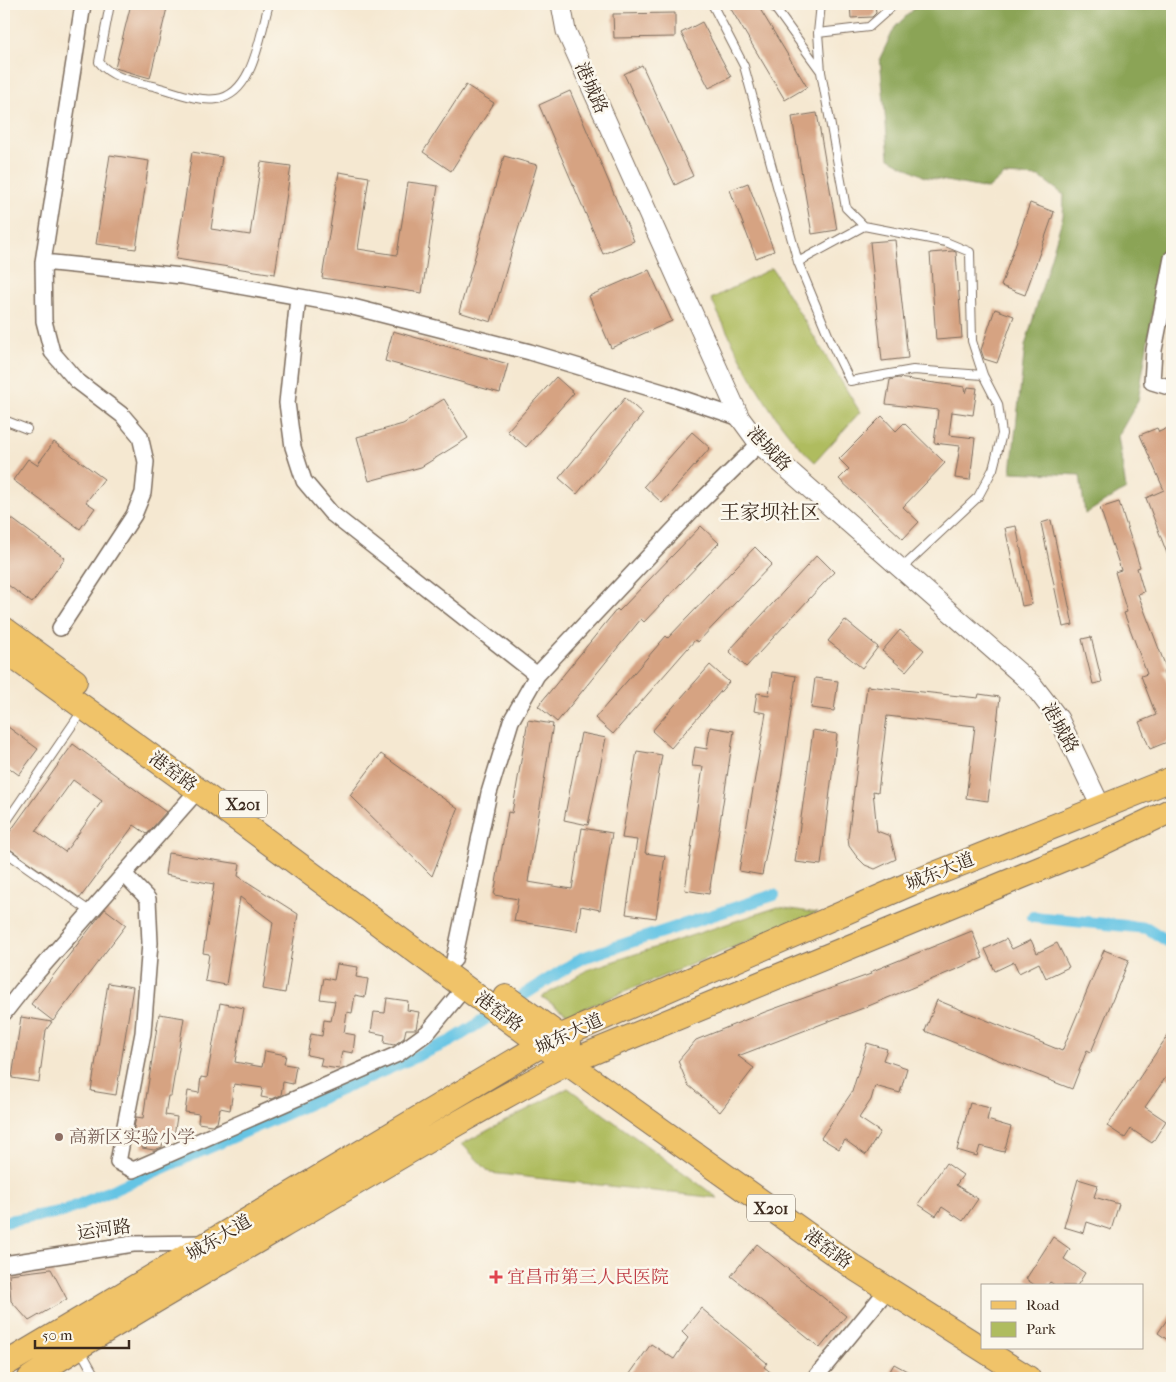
<svg xmlns="http://www.w3.org/2000/svg" width="1176" height="1382" viewBox="0 0 1176 1382" font-family="'IM FELL French Canon','Noto Serif SC',serif">
<rect width="100%" height="100%" fill="#fbf7ec"/>
<filter id="ink" filterUnits="userSpaceOnUse"><feTurbulence type="fractalNoise" baseFrequency=".02" numOctaves="2"/><feDisplacementMap in="SourceGraphic" scale="10" xChannelSelector="R" yChannelSelector="G"/><feConvolveMatrix kernelMatrix="1 2 1 2 8 2 1 2 1" color-interpolation-filters="sRGB"/></filter>
<filter id="wash" filterUnits="userSpaceOnUse"><feTurbulence type="fractalNoise" baseFrequency=".0096" numOctaves="4" result="noise"/><feDisplacementMap in="SourceGraphic" scale="20" xChannelSelector="R" yChannelSelector="G"/><feGaussianBlur stdDeviation="1.12" result="paint"/><feColorMatrix in="noise" values="0 0 0 0 0 0 0 0 0 0 0 0 0 0 0 0 0 1.4 0 .05"/><feComposite in="paint" operator="in"/></filter>
<g filter="url(#wash)">
<rect width="100%" height="100%" fill="#f5e8d1"/>
<!-- green -->
<path fill="#afbc5f" stroke="#75733e" d="M772,268l88,144 -45,50c-48,-44 -75,-105 -104,-163z
M778,907l39,6 -249,102 -26,-18 45,-27z
M568,1088l150,110 -228,-25 -28,-29z"/>
<!-- forest -->
<path fill="#8ba456" stroke="#63673a" d="M919,4h253v227l-11,29 -23,141 -20,35 8,53 -41,25 -5,-39 -69,-3 14,-126 38,-130 1,-21 -24,-18 -36,-2 -16,14 -63,-12 -36,-19 -9,-100 15,-31z"/>
<g fill="none" stroke-linecap="round" stroke-linejoin="round">
<!-- canal -->
<path stroke="#65c4e4" stroke-width="12" d="M1033,917l114,11 25,16
M4,1222l61,-11 386,-170 131,-83 192,-63"/>
</g>
<g id="blocks">
<!-- building -->
<path fill="#d6a382" fill-rule="evenodd" d="M131,4h37l-18,74 -35,-10z
M728,4h29l50,83 -22,13z
M850,4h25l1,9 -4,4 -21,1z
M675,13v24l-61,1 -1,-24z
M702,22l29,55 -22,11 -28,-55z
M642,65l51,111 -18,9 -51,-111z
M466,85l28,18 -43,68 -28,-19z
M570,91l64,150 -31,13 -64,-149z
M817,113l20,117 -25,4 -20,-117z
M192,152l30,5 -11,72 39,6 11,-73 30,4 -16,108 -99,-15z
M110,155l39,6 -13,88 -40,-5z
M504,156l33,9 -46,157 -32,-10z
M339,172l30,5 -11,72 39,6 11,-73 30,4 -16,107 -100,-15z
M748,183l26,68 -18,7 -26,-68z
M1030,203l24,9 -29,83 -24,-9z
M895,240l13,118 -26,3 -12,-119z
M953,251l3,1 6,86 -26,2 -6,-87z
M649,270l23,51 -61,27 -22,-52z
M995,309l19,7 -17,47 -13,-4 -3,-9z
M393,331l115,33 -8,29 -115,-32z
M556,377l18,16 -48,54 -19,-16z
M898,378l67,9 1,6 2,-6 9,1 -4,27 -21,-3 -3,23 26,3 -5,42 -15,-2 5,-32 -26,-3 4,-33 -52,-6 4,-24z
M625,398l18,16 -66,80 -18,-16z
M444,399l24,39 -47,29 -52,14 -12,-44 46,-13z
M882,416l14,15 8,-8 41,40 -42,44 16,15 -16,17 -64,-60 10,-10 -10,-10z
M1172,426v138h-1l-25,-66 18,-8 -24,-55 17,-7 2,4z
M692,432l18,16 -48,55 -18,-17z
M54,442l50,37 -18,23 9,6 -15,21 -67,-49 15,-21 9,6z
M1119,502l21,65 -3,1 7,24 -6,2 29,76 -4,1 9,23v46l-22,9 -11,-27 17,-7 -15,-39 6,-2 -23,-61 3,-1 -12,-40 6,-2 -21,-62z
M4,513l61,45 -33,45 -28,-21z
M1051,520l22,105 -10,2 -22,-104z
M701,526l18,17 -75,79 -3,-3 -84,103 -19,-16 79,-97 2,2z
M1016,526l16,78 -10,2 -17,-78z
M755,547l17,17 -74,78 -3,-2 -82,94 -18,-16 71,-82 2,2z
M817,555l17,17 -88,95 -17,-16z
M845,620l33,27 -16,21 -34,-27z
M900,630l24,20 -18,21 -24,-20z
M1091,637l11,45 -9,2 -11,-45z
M710,665l19,17 -58,66 -19,-17z
M772,672l24,4 -15,103 -19,96 -23,-4 27,-158 -12,-2 3,-18 12,2z
M815,678l23,3 -4,30 -23,-3z
M867,686l111,12 1,-4 21,3 -12,104 -22,-3 9,-72 -88,-10 -9,76 -5,-1 4,40 13,5 6,23 -21,10 -10,-4 -8,-8 -8,-11 -1,-8z
M528,720l25,4 -25,158 44,7 10,-61 30,5 -12,77 -19,-4 -4,25 -63,-10 4,-22 -24,-4 14,-83 4,1z
M4,724l34,25 -19,26 -15,-11z
M710,727l24,4 -25,163 -24,-4 18,-123 -11,-1 3,-19 12,2z
M813,730l24,4 -16,131 -26,-3z
M581,733l25,5 -18,87 -24,-5z
M73,744l93,68 -19,22 -13,-9 -54,73 -76,-53v-5zM73,780l29,21 -37,51 -29,-21z
M637,751l25,4 -17,98 20,3 -9,62 -30,-4 11,-74 -15,-2z
M381,754l77,55 -26,67 -82,-81z
M168,853l72,11 -2,12 60,38 -13,79 -22,-4 10,-67 -33,-25 -14,88 -21,-4 4,-27 -6,-1 11,-69 -49,-9z
M105,909l21,16 -73,96 -22,-17z
M972,931l11,27 -117,49 -128,49 16,12 -34,44 -32,-27 -10,-24 18,-21 69,-28 106,-38 -1,-2z
M1006,939l6,10 19,-9 6,13 20,-10 12,24 -23,11 -7,-15 -20,10 -5,-11 -19,9 -10,-22z
M1104,950l25,10 -38,92 -4,-2 -15,39 -147,-58 12,-31 125,51z
M337,964l21,3 -2,10 12,2 -3,18 -10,-2 -3,18 -5,-1 -3,21 11,2 -2,18 -11,-2 -3,18 -19,-3 2,-8 -15,-3 4,-21 11,2 2,-16 7,1 4,-20 -15,-2 4,-21 10,2z
M108,983l25,4 -17,108 -25,-4z
M387,998l21,3 -1,9 12,2 -3,17h-10l-2,9 -10,7 -10,-2 1,-8 -14,-3 3,-20 11,1z
M220,1003l24,5 -9,54 27,5 3,-16 21,4 -2,9 12,2 -3,18 -10,-2 -2,13 -9,4 -11,-2 2,-9 -29,-4 -4,26 -10,-2 -3,15 -5,2 -14,-2 1,-9 -14,-2 3,-21 11,2 2,-16 6,1z
M159,1014l25,4 -13,78h-3l-3,19 12,2 -3,18 -10,-1 -2,13 -8,3 -12,-2 1,-8 -11,-2 4,-21 7,1z
M21,1017l31,5 -6,8 -7,52 -27,-4z
M1172,1029v52l-6,-4 -21,30 21,14 -14,22 -21,-14 -6,9 -18,-12z
M867,1043l20,6 -4,11 24,8 -7,25 -25,-7 -4,14 -12,18 21,14 -14,23 -21,-15 -6,9 -18,-11 31,-46z
M970,1103l20,5 -3,12 24,7 -7,25 -24,-6 -3,10 -20,-6z
M946,1163l17,12 -7,10 22,14 -15,22 -21,-14 -6,9 -18,-12z
M1078,1179l20,6 -4,12 25,7 -8,26 -24,-8 -3,11 -20,-6z
M1053,1237l17,12 -6,10 21,14 -8,13h-21l-6,-4 -3,4h-11l-10,-7z
M757,1244l89,72 -26,32 -89,-72z
M51,1269l16,30 -38,22 -18,-20 -2,-27z
M701,1308l66,55 -3,4 14,11h-151l24,-34 23,15 14,-21 -6,-6z
M1172,1312v31l-14,-10z
M894,1364l26,14h-34z"/>
</g>
</g>
<g filter="url(#ink)">
<use href="#blocks" fill-opacity="0" stroke="#7c6c5d" stroke-width="1"/>
<g fill="none" stroke-linecap="round" stroke-linejoin="round">
<!-- service casing -->
<g stroke="#7c6c5d" stroke-width="10">
<path id="service" d="M110,4l-11,58c13,17 38,20 58,25 18,5 42,15 60,12 37,-5 43,-66 52,-95
M712,4l32,62 54,196 33,80 19,39 63,-11 70,5
M772,4l48,66
M821,4l-3,29 3,39 25,136 18,18 82,16 24,10 2,89 11,34 15,29 4,30 -9,35 -15,28 -77,72
M818,33l51,-6 26,-23
M798,262l66,-36
M4,420l23,9
M4,825l78,-114
M4,851l87,61
M80,1349l16,29"/>
</g>
<!-- minor casing -->
<g stroke="#7c6c5d" stroke-width="18">
<path id="minor" d="M1172,258l-18,92 -2,32 20,6
M43,262l139,14 163,29 185,47 136,41 74,25
M298,298l-11,105 6,44 11,34 27,32 206,162
M60,628l74,-113 9,-22 3,-31 -6,-26 -18,-21 -46,-35 -24,-28 -8,-31 -1,-59 40,-258
M124,874l24,25 2,44 -7,90 -25,129 15,8 265,-116 30,-22 37,-45
M454,960l35,-167 22,-72 26,-46 159,-169 63,-62
M4,1013l22,-28 172,-195
M4,1264l129,-20 73,-1
M815,1378l73,-89"/>
</g>
<!-- tertiary casing -->
<g stroke="#7c6c5d" stroke-width="21">
<path id="tertiary" d="M561,4l5,27 174,387 19,26 273,240 27,35 42,88"/>
</g>
<!-- primary casing -->
<g stroke="#7c6c5d" stroke-width="26">
<path id="primary" d="M4,629l71,52
M4,650l194,140 369,273 289,206 172,109
M506,997l63,46
M4,1365l539,-321 367,-160 262,-105
M30,1378c81,-53 166,-101 249,-150 96,-56 190,-114 288,-165l531,-218 74,-35"/>
</g>
<!-- service -->
<use href="#service" stroke="#fff" stroke-width="8"/>
<!-- minor -->
<use href="#minor" stroke="#fff" stroke-width="15"/>
<!-- tertiary -->
<use href="#tertiary" stroke="#fff" stroke-width="19"/>
<!-- primary -->
<use href="#primary" stroke="#f0c369" stroke-width="24"/>
</g>
</g>
<!-- markers -->
<circle fill="#8d6e63" stroke="#fbf7ec" stroke-width="2" cx="59" cy="1137" r="5"/>
<path fill="#e0444e" stroke="#fbf7ec" stroke-width="2" d="M493.5 1269.5h5v5h5v5h-5v5h-5v-5h-5v-5h5z"/>
<g text-anchor="middle" dominant-baseline="central" stroke-width="5" stroke-linejoin="round" paint-order="stroke">
<!-- shield labels -->
<g fill="#fbf7ec" stroke="#75685c" stroke-width="1">
<rect x="219" y="790.5" width="48" height="27" rx="4"/>
<rect x="747" y="1194.5" width="48" height="27" rx="4"/>
</g>
<g font-size="16" font-weight="bold" fill="#3b2a1e">
<text x="243" y="804">X201</text>
<text x="771" y="1208">X201</text>
</g>
<!-- street labels -->
<g font-size="18" fill="#3b2a1e" stroke="#fbf7ec">
<text transform="translate(591 88) rotate(66)">港城路</text>
<text transform="translate(769 449) rotate(46)">港城路</text>
<text transform="translate(1060 728) rotate(60)">港城路</text>
<text transform="translate(173 772) rotate(36)">港窑路</text>
<text transform="translate(940 872) rotate(-22)">城东大道</text>
<text transform="translate(499 1012) rotate(36)">港窑路</text>
<text transform="translate(569 1034) rotate(-25)">城东大道</text>
<text transform="translate(104 1230) rotate(-8)">运河路</text>
<text transform="translate(219 1238) rotate(-31)">城东大道</text>
<text transform="translate(828 1249) rotate(36)">港窑路</text>
</g>
<!-- education labels -->
<g font-size="18" fill="#785e54" stroke="#fbf7ec" text-anchor="start">
<text x="69" y="1137">高新区实验小学</text>
</g>
<!-- health labels -->
<g font-size="18" fill="#be3a42" stroke="#fbf7ec" text-anchor="start">
<text x="507" y="1277">宜昌市第三人民医院</text>
</g>
<!-- quarter labels -->
<g font-size="20" fill="#3b2a1e" stroke="#fbf7ec">
<text x="770" y="512">王家坝社区</text>
</g>
</g>
<!-- margin -->
<rect width="1176" height="1382" fill="none" stroke="#fbf7ec" stroke-width="20"/>
<!-- legend -->
<rect x="981" y="1284" width="162" height="65" fill="#fbf7ec" stroke="#aea59a"/>
<rect x="991" y="1301" width="25" height="8" fill="#f0c369" stroke="#aea59a"/>
<text x="1026" y="1310" font-size="15" fill="#3b2a1e">Road</text>
<rect x="991" y="1322" width="25" height="15" fill="#afbc5f" stroke="#aea59a"/>
<text x="1026" y="1334" font-size="15" fill="#3b2a1e">Park</text>
<!-- scale -->
<path d="M35 1340v8h94v-8" fill="none" stroke="#3b2a1e" stroke-width="2.5"/>
<text x="42" y="1340" font-size="15" fill="#3b2a1e" stroke="#fbf7ec" stroke-width="4" paint-order="stroke">50 m</text>
</svg>
